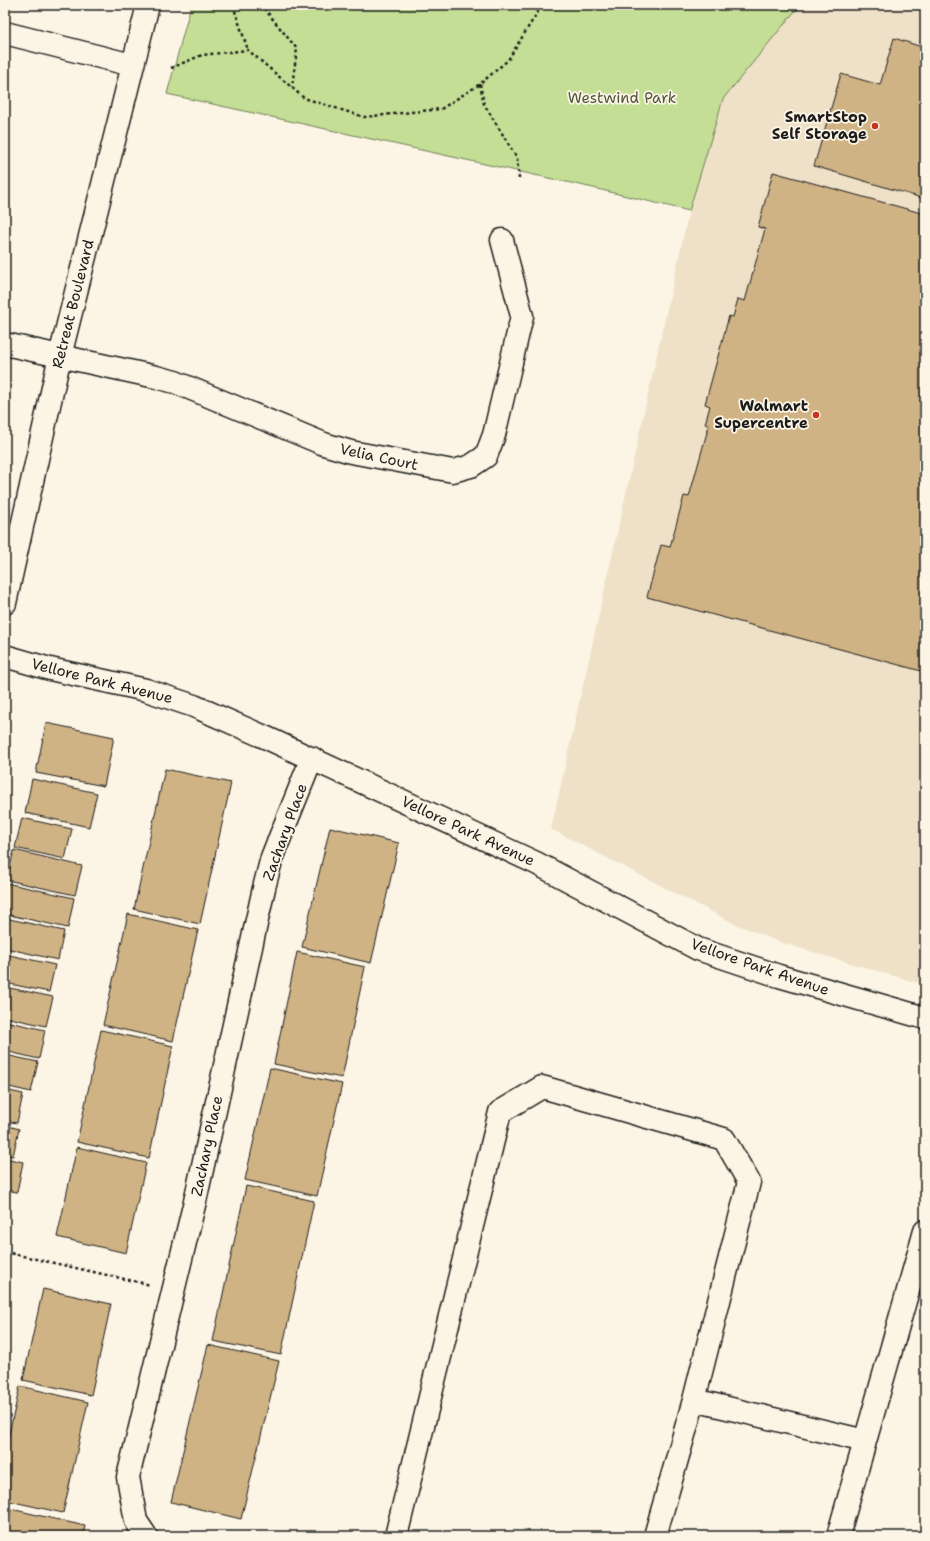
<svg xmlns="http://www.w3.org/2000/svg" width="930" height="1541" viewBox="0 0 930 1541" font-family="'Shantell Sans',sans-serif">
<rect width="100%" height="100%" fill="#fcf5e5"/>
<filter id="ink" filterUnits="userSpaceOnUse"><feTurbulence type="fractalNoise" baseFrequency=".025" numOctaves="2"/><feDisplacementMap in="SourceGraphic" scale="8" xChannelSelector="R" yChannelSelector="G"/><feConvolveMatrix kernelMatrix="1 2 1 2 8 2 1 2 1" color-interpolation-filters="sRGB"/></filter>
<g filter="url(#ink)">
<!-- built -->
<path fill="#efe1c8" d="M806,5h119v980l-113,-33 -32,-10 -47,-19 -182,-94 138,-618 34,-112 72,-88z"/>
<!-- green -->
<path fill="#c4de95" stroke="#707d58" d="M191,5h614l-10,6 -72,88 -34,112 -100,-24 -422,-93z"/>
<!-- building -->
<path fill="#d0b385" stroke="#1c1c1c" d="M894,38l31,10v151l-111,-33 27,-92 39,11z
M773,172l152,42v458l-278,-75 14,-52 9,2 14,-51 5,1 20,-72 -4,-1 5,-18 -5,-2 24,-88 4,1 5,-18 7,2 20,-72 -7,-2z
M46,723l68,14 -10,49 -68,-13z
M165,769l66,14 -31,141 -66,-15z
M32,779l65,14 -8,34 -64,-14z
M22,818l50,11 -7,30 -50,-11z
M330,827l69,16 -28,120 -69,-16z
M14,850l68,16 -7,29 -68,-15z
M6,883l68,15 -6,30 -63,-14z
M128,914l70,16 -25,111 -70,-16z
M5,918l59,13 -6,29 -53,-12z
M297,952l68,15 -23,111 -68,-14z
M5,954l50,11 -6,27 -44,-9z
M5,987l48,10 -7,29 -41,-9z
M5,1021l40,9 -6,29 -34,-8z
M101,1030l72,16 -24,112 -72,-16z
M5,1055l33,7 -7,30 -26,-6z
M270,1068l72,16 -25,112 -72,-16z
M5,1090l18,4 -6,29 -12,-2z
M5,1125l14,4 -6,27 -8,-1z
M77,1147l69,16 -20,90 -69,-16z
M5,1158l18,4 -6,30 -12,-2z
M246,1186l68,15 -33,154 -68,-14z
M43,1289l68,15 -20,91 -68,-15z
M208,1345l71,16 -38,158 -70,-17z
M20,1386l68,16 -25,111 -58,-13v-49z
M11,1509l74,17 -2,10h-78z"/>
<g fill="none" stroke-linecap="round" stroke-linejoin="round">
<!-- minor casing -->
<g stroke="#1c1c1c" stroke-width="25">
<path id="minor" d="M5,33l127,32
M5,344l151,33 19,5 149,62 27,8 102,19 18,-5 15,-10 8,-21 28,-119 -20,-76
M5,603l55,-247 88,-351
M5,656l45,13 96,21 48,16 73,32 269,125 162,86 81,27 146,42
M694,1400l171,41
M146,1536l-10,-15 -8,-44 68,-280 68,-309 8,-31 40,-99
M396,1536l104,-424 42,-25 182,52 25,43 -55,218 -39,136
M838,1536l87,-305"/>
</g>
<!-- path -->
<path stroke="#1c1c1c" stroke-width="2.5" stroke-dasharray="3 3" stroke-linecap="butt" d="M233,5l15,45
M259,5l4,2 34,42 -5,38
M171,68l31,-13 46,-5 56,48 60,19 77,-8 39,-25 28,-24 34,-55
M480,84l4,20 33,54 2,21
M5,1252l146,33"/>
<!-- minor -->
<use href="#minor" stroke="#fcf5e5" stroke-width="22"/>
</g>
</g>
<!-- markers -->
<g fill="#c8321e" stroke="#fcf5e5" stroke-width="1.5">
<circle cx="875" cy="126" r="4"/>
<circle cx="816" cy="415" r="4"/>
</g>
<g text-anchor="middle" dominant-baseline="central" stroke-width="3.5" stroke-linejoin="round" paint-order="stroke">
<!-- park labels -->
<g font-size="15" fill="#4e5640" stroke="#fcf5e5">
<text x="622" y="98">Westwind Park</text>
</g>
<!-- poi labels -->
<g font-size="15" font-weight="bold" fill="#1c1c1c" stroke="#fcf5e5" text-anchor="end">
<text x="867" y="117">SmartStop<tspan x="867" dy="17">Self Storage</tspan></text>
<text x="808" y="406">Walmart<tspan x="808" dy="17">Supercentre</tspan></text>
</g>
<!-- street labels -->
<g font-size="15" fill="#1c1c1c" stroke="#fcf5e5">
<text transform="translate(73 304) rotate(-76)">Retreat Boulevard</text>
<text transform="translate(379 457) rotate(12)">Velia Court</text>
<text transform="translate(102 681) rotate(14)">Vellore Park Avenue</text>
<text transform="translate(468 831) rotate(25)">Vellore Park Avenue</text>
<text transform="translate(285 832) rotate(-70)">Zachary Place</text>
<text transform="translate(760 967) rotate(19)">Vellore Park Avenue</text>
<text transform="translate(207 1146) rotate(-78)">Zachary Place</text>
</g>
</g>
<!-- margin -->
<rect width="930" height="1541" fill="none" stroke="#fcf5e5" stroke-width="20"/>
<rect x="10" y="10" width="910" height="1521" fill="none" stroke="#1c1c1c" stroke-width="1.5" filter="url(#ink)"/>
</svg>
